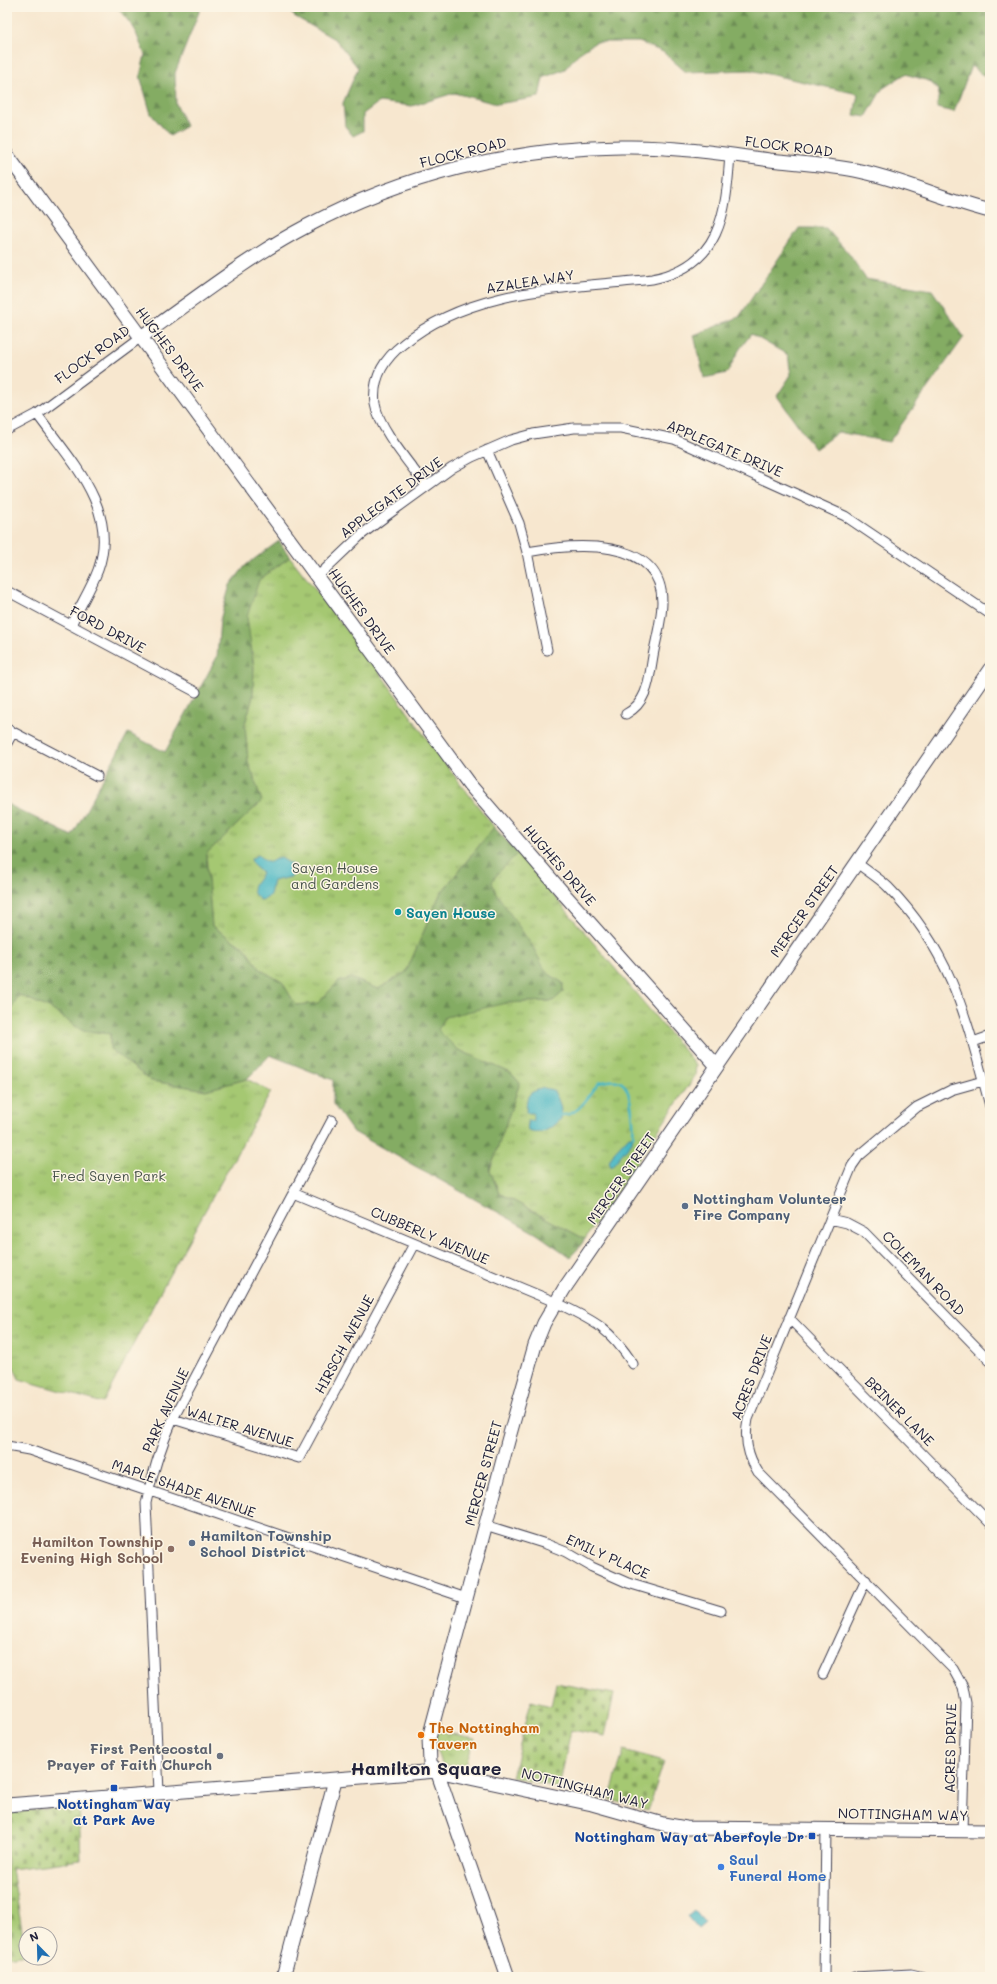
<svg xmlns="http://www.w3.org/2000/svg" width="997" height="1984" viewBox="0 0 997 1984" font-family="Mali,sans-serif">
<defs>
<pattern id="forest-firs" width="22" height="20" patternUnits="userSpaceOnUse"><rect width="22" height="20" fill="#84ac64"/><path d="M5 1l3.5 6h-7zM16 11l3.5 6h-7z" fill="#6c8c54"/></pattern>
<pattern id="cemetery-stones" width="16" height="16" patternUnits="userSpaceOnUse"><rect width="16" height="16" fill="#a5c872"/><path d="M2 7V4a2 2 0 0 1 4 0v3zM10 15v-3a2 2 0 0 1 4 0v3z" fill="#86a25f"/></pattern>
<pattern id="park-tufts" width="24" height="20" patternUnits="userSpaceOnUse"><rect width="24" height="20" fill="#a5c872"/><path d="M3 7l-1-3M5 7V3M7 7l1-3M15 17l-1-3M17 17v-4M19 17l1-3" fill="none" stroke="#86a25f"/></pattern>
</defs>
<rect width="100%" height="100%" fill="#fcf5e5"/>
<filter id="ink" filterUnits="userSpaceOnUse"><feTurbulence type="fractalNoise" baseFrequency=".025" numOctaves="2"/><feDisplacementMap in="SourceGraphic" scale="8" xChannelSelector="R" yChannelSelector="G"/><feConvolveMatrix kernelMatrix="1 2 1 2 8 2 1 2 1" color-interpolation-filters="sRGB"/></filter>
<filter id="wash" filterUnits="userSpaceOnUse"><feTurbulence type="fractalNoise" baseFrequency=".012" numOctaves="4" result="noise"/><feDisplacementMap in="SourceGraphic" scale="16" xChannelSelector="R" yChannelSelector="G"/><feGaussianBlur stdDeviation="0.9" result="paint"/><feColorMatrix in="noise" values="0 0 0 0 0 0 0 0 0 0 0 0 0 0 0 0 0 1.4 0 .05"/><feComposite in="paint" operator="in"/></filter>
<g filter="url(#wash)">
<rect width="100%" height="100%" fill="#f7e7cf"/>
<!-- forest -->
<path fill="url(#forest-firs)" stroke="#536750" d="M117,7h84l-26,66 1,31 10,22 -16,10 -19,-22 -11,-38 5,-21 -11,-27z
M287,7h518l5,1 180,-1v74l-19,-15 -17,46 -17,-4 2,-18 -10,-9 -24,-7 -23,15 -16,28 -12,-2 4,-21 -108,-24 -64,2 -23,-20 -24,-10h-43l-18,12 -13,15 -22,9 -4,19 -42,7 -43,-11 -42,13 -33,-4 -16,12v17l-10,5 -8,-10 -2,-23 15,-35 -22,-28 -42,-24z
M799,228h27l23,26 17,25 66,11 32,47 -75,105 -51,-10 -23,17 -38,-53 14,-21 -3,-20 -37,-21 -12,16 -12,23 -23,5 -10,-43 45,-18z
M279,541l11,16 -31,23 -9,67 4,19 -1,31 -8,27 3,37 14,40 -56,53 6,72 34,23 15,21 21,12 14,23 22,-2 20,-21 13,-4 27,11 28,-17 34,-78 54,-67 24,26 -21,21 49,98 17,11v9l-10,9 -47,2 -49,46 54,24 9,10 -30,87 9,23 86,46 -7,10 -8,8 -33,-23 -185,-103 -19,-27v-24l-63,-25 -23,24 -41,11 -55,-9 -41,-32v-15l-29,-4 -30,-21 -32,-14 -12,22v-213l65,32 56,-103 37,19 52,-95 3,-37 10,-35 16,-20z"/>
<!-- cemetery -->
<path fill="url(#cemetery-stones)" stroke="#647556" d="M556,1683l58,11 -9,42 -34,-6 -12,58 -47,-11 19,-76 20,5z
M624,1750l40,11 -16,50 -39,-12z
M79,1805l2,55 -69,9 14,85 -19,3v-144z"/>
<!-- park -->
<path fill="url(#park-tufts)" stroke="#647556" d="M290,557l87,112 63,88 54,70 -54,67 -34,78 -28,17 -27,-11 -13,4 -20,21 -22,2 -14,-23 -21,-12 -15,-21 -34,-23 -6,-72 56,-53 -14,-40 -3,-37 8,-27 1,-31 -7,-49 12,-37z
M518,853l178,212 -1,11 -110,163 -86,-46 -9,-23 30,-87 -9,-10 -54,-24 -19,-19 7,-13 61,-14 47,-2 10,-9v-9l-17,-11 -13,-25 -37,-54 -4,-11 5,-8z
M19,995l32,14 30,21 29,4v15l41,32 55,9 41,-11 24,13 -105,189 -63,122 -84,-24 -12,-26v-336z
M435,1731l40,7 -11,32 -23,-6 -5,-16z"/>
<!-- water -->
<path fill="#4ab7c4" stroke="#366c80" d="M258,855c15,13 9,5 23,3l15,9 1,5 -6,5 -18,4c-3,9 0,18 -13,19 -14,-12 -3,-16 2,-27l-9,-8 -2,-6z
M544,1088l9,2c6,9 9,18 8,29 -12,9 -16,17 -33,12l-1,-10h6v-8h-7c1,-18 0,-20 18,-25z
M629,1136h4l-1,6 -21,25 -2,-5 5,-10z
M694,1910l11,13 -7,6 -11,-13z"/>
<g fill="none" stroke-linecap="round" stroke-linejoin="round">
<!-- stream -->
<path stroke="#4ab7c4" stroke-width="2.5" d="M561,1115c18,2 28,-21 38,-32 27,-9 30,6 33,28 1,8 2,16 1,25"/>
</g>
</g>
<g filter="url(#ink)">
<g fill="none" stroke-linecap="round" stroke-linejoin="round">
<!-- street casing -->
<g stroke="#424051" stroke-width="11">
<path id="street" d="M37,414c33,46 83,95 61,156 -7,19 -19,37 -27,55
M7,430l30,-16 104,-77
M487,450l32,73 8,29 20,98
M426,486c-15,-21 -47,-57 -51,-82 -3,-25 9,-45 28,-60 69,-57 164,-55 249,-65 69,-13 74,-65 78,-125
M527,552c44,-8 135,-17 135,50 0,18 -6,37 -9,54 -4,23 -5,46 -27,58
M317,577l44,-42 25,-19 66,-48 20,-11 39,-17 22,-6 41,-6h47l53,11 171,77 145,98
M7,591l189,101
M7,729l90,47
M7,743l6,-11
M857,863c10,8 22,15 31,24 65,66 79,134 102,219
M973,1042l17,-6
M293,1193l262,109c39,19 54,25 78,62
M830,1219l17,4 17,9 126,129
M789,1318l201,205
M173,1419l126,39 115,-214
M7,1446l22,4 437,148
M485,1525l61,19 20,8 26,15 36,16 93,28
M823,1674l43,-94
M159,1792l-13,-289c6,-29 15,-57 27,-84l159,-299
M962,1830l4,-127 -3,-16 -10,-18 -195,-197c-11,-17 -14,-33 -10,-53l104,-253 7,-10 58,-49 34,-17 32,-9
M824,1977l2,-149
M854,1977l57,-3 13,3"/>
</g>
<!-- secondary casing -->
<g stroke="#424051" stroke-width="15">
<path id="secondary" d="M7,155l462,629 95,110 152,171
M141,337c54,-38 107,-80 166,-111 96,-51 205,-78 314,-79 50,-1 99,6 149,13 28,3 57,5 85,10 47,9 90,30 135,41
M7,1805l430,-34 155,33 71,20 23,4 304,3
M283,1977l52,-197
M508,1977l-71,-206 -7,-8 -1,-25 79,-297 27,-96 9,-22 20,-34 426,-620"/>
</g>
<!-- street -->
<use href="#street" stroke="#fff" stroke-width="9"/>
<!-- secondary -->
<use href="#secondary" stroke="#fff" stroke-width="13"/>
</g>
</g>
<!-- markers -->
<circle fill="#0f9aa8" stroke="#fcf5e5" stroke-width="1.5" cx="398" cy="912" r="4"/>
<g fill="#5c6f8a" stroke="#fcf5e5" stroke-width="1.5">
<circle cx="685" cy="1206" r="4"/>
<circle cx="192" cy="1543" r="4"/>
</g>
<circle fill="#8d6e63" stroke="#fcf5e5" stroke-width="1.5" cx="171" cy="1549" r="4"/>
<circle fill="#e8710a" stroke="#fcf5e5" stroke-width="1.5" cx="421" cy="1735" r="4"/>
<circle fill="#6b7280" stroke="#fcf5e5" stroke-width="1.5" cx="220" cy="1756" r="4"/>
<g fill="#1a4fb4" stroke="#fcf5e5" stroke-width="1.5">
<rect x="110" y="1784" width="8" height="8" rx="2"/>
<rect x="808" y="1832" width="8" height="8" rx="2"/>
</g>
<circle fill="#3f7fe0" stroke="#fcf5e5" stroke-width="1.5" cx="721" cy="1867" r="4"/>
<g text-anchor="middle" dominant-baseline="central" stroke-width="3" stroke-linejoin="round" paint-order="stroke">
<!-- street labels -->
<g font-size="14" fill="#22223b" stroke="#fcf5e5">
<text transform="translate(789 146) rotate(7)">FLOCK ROAD</text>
<text transform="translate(463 152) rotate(-14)">FLOCK ROAD</text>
<text transform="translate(530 281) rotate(-9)">AZALEA WAY</text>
<text transform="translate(170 349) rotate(53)">HUGHES DRIVE</text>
<text transform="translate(92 354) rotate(-36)">FLOCK ROAD</text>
<text transform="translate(725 448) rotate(23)">APPLEGATE DRIVE</text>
<text transform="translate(391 497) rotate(-37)">APPLEGATE DRIVE</text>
<text transform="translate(362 611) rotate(54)">HUGHES DRIVE</text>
<text transform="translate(108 629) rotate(28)">FORD DRIVE</text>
<text transform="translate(560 865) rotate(49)">HUGHES DRIVE</text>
<text transform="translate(804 911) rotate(-55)">MERCER STREET</text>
<text transform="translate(621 1178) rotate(-55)">MERCER STREET</text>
<text transform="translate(430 1235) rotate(23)">CUBBERLY AVENUE</text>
<text transform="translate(924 1273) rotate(46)">COLEMAN ROAD</text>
<text transform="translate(344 1344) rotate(-62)">HIRSCH AVENUE</text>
<text transform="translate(751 1377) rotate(-69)">ACRES DRIVE</text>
<text transform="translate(165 1410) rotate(-65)">PARK AVENUE</text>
<text transform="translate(900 1411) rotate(45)">BRINER LANE</text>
<text transform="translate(240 1426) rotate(17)">WALTER AVENUE</text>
<text transform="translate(483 1473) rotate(-75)">MERCER STREET</text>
<text transform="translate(184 1488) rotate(19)">MAPLE SHADE AVENUE</text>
<text transform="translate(608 1556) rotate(24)">EMILY PLACE</text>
<text transform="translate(950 1748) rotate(-89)">ACRES DRIVE</text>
<text transform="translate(585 1788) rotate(14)">NOTTINGHAM WAY</text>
<text transform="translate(903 1814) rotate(1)">NOTTINGHAM WAY</text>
</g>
<!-- park labels -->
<g font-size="14" fill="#49544c" stroke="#fcf5e5">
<text x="335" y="867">Sayen House<tspan x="335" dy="16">and Gardens</tspan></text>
<text x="109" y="1175">Fred Sayen Park</text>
</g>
<!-- culture labels -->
<g font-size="14" font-weight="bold" fill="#0d838f" stroke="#fcf5e5" text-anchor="start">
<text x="406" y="912">Sayen House</text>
</g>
<!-- service labels -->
<g font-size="14" font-weight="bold" fill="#4e5e75" stroke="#fcf5e5" text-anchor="start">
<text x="693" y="1198">Nottingham Volunteer<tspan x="693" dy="16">Fire Company</tspan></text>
<text x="200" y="1535">Hamilton Township<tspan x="200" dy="16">School District</tspan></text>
</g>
<!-- education labels -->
<g font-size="14" font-weight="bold" fill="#785e54" stroke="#fcf5e5" text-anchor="end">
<text x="163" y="1541">Hamilton Township<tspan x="163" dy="16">Evening High School</tspan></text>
</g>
<!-- food labels -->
<g font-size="14" font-weight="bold" fill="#c56008" stroke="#fcf5e5" text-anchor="start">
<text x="429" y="1727">The Nottingham<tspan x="429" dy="16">Tavern</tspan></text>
</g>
<!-- worship labels -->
<g font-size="14" font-weight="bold" fill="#5b616d" stroke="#fcf5e5" text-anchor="end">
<text x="212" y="1748">First Pentecostal<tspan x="212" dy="16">Prayer of Faith Church</tspan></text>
</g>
<!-- transit labels -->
<g font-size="14" font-weight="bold" fill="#164399" stroke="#fcf5e5">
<text x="114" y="1803">Nottingham Way<tspan x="114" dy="16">at Park Ave</tspan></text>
<text x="804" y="1836" text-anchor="end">Nottingham Way at Aberfoyle Dr</text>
</g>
<!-- shop labels -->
<g font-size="14" font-weight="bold" fill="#366cbe" stroke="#fcf5e5" text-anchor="start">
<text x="729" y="1859">Saul<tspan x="729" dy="16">Funeral Home</tspan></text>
</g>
<!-- district labels -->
<g font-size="18" font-weight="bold" fill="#22223b" stroke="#fcf5e5">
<text x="426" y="1768">Hamilton Square</text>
</g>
</g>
<!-- margin -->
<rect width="997" height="1984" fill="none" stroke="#fcf5e5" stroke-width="24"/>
<!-- north arrow -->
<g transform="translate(38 1946) rotate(337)"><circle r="19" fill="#fcf5e5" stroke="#a5a1a1"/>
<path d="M0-3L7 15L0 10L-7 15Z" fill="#1f6fb2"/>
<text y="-6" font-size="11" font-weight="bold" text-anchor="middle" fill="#22223b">N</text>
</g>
</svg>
